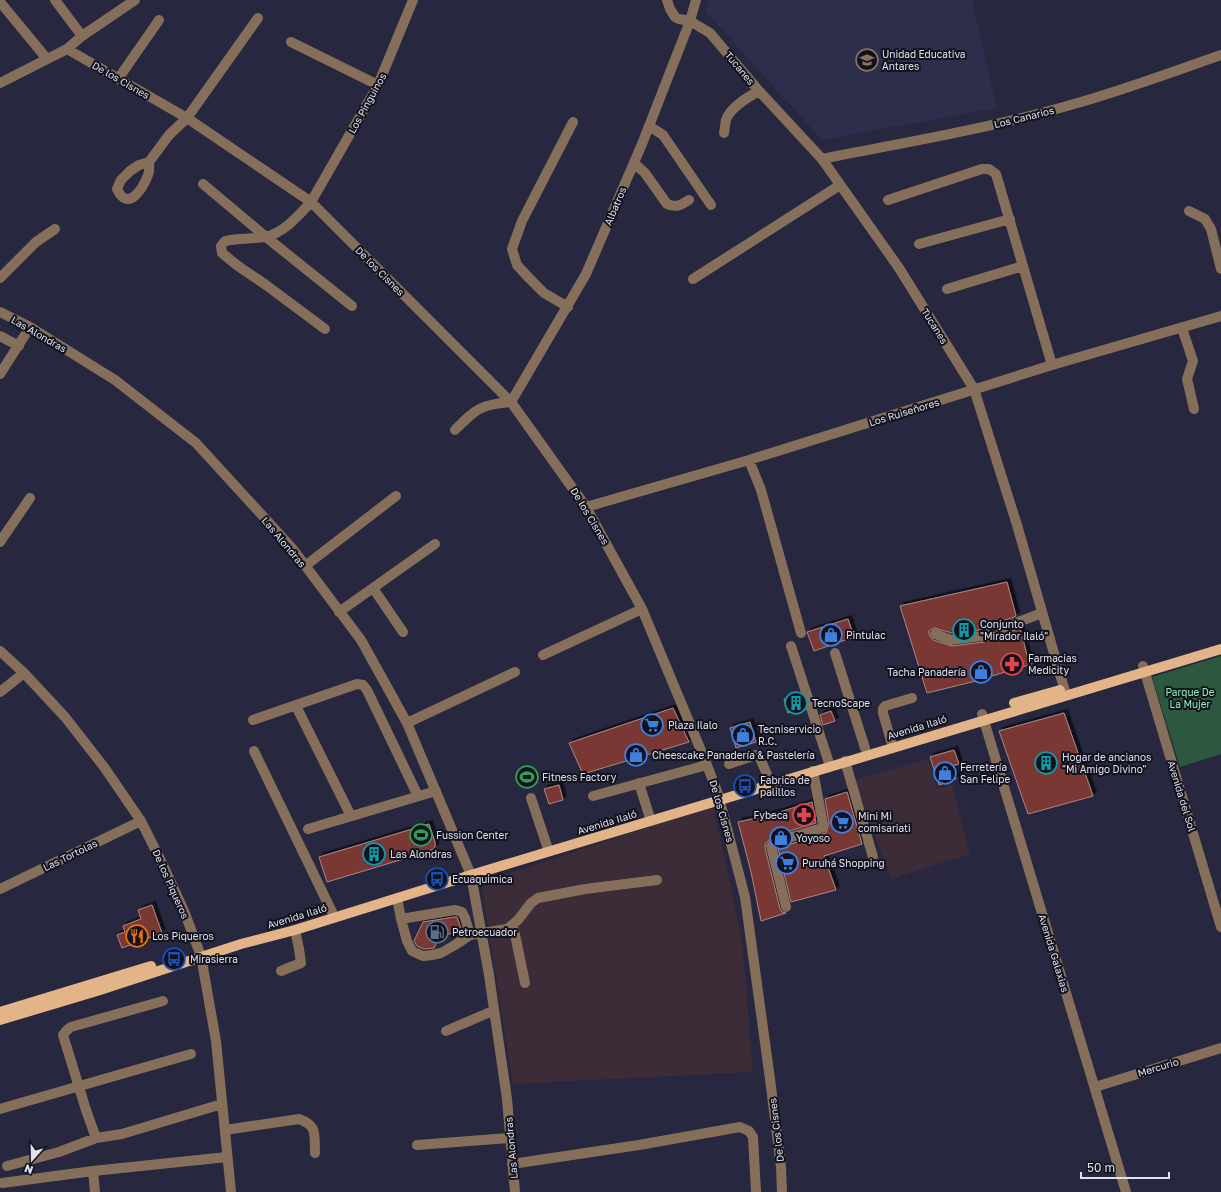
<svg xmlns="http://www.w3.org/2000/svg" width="1221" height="1192" viewBox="0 0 1221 1192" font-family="'Golos Text',sans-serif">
<defs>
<filter id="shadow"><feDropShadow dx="3.5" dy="-3.5" stdDeviation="0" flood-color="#0009"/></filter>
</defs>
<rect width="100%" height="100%" fill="#27273f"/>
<!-- built -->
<path fill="#2d2d4c" d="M709,0h263l25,108 -175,32 -117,-129z"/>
<!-- industrial -->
<path fill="#3b2c38" d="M928,759l9,30 15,-4 18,69 -79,25 -36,-99z
M713,805l29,134 11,133 -240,12 -32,-201z"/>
<!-- green -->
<path fill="#2d5840" d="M1221,656v98l-41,13 -28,-90z"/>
<!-- building -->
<path fill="#7a3734" stroke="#aa8783" filter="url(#shadow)" d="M1007,582l9,34 -36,14 -28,3 -18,-5 -5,3v4l4,5 19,6 32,-4 36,-14 7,27h1l4,9 -60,18 -45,11 -27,-87z
M848,619l6,18 -40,14 -7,-19z
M800,694l4,13 -16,6 -4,-14z
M673,708l16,34 -106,32 -14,-31z
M831,711l4,10 -12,4 -3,-10z
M1064,713l29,83 -65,18 -29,-83z
M750,722l6,20 -20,6 -6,-20z
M954,750l5,14 -7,2 4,13 -17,6 -9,-28z
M559,785l4,15 -14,4 -5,-15z
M847,792l15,52 -38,12 12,34 -45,12 -13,-54 48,-15 3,-10 -4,-24z
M812,802l4,21 -43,13 -8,8v4l15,61 2,3 4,1 -25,8 -10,-49 -13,-50 32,-7z
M429,824l6,18v5l-5,4 -103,31 -8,-25z
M152,905l10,28 -40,15 -5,-13 8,-3 -2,-6 18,-7 -3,-9z
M455,917h2l5,14 -22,5 -6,12 -10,1 -7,-3 -3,-5 9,-19z"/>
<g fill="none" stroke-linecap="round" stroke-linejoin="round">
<!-- minor -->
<path stroke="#866f5a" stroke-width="10" d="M55,0l27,36
M667,0l3,9 5,8 4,2 11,2 20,12 49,58 63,68 77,109 75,121 43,136 49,170
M0,2l47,57
M291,42l87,43
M67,49l120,69 124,84 200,200 75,105 56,102 65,156 11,29 27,103 25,182 11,88 1,25
M118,79l41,-59
M0,83l67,-34 15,-13 53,-36
M649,126l14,9 48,70
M724,133c1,-4 1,-9 2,-13 4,-13 22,-23 33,-29
M822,159c84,-17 170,-31 252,-55 50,-14 98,-32 147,-49
M149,162c0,4 1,8 -1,13 -5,13 -20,38 -31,14l4,-9 9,-9 9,-6 10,-3 20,-27 18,-17 71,-100
M634,163l11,10 22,31c9,4 14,1 22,-4
M203,184l63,53 86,69
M888,200l94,-31h7l7,5 56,191
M1189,211l16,8 6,10 10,40
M919,244l91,-25
M0,278l36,-36 19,-13
M693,279l147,-94
M947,289l76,-23
M568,307l-24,-14 -15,-15 -12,-13 -5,-16 10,-28 51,-99
M0,312l30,15 85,53 81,63 96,105 69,92 46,83 64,152 18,100 18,124 8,93
M1182,328l11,33 -6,18 7,30
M325,329l-59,-44 -28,-19 -16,-13 -1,-7 4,-5c13,-3 27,-2 40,-4 19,-4 34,-22 46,-35l67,-117 35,-85
M0,336l19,10
M0,374l30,-47
M455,430c22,-22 25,-25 56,-28l75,-128 56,-130 48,-123 6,-21
M749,460l12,30 40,143
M586,507l163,-47 303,-95 169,-49
M0,542l30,-44
M305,566l91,-70
M373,588l30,44
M339,612l96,-68
M935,634l16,6 31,-4 60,-23
M791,646l37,114
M0,651l24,22 41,44 39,50 37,54 22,44 21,46 17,45 15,85 15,151
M835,653l30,95
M543,655l99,-46
M1143,666l78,261
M0,692l24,-19
M296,706l55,110
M982,714l144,478
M253,720l104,-36 6,1 4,5 51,106
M407,723l108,-51
M891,741l-8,-28v-4l2,-3 27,-8
M254,751l78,161
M845,761l28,96
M729,764l27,-9 3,1 10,23
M639,783l10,32
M593,796l114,-31
M531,798l16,48
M308,829l128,-38
M0,889l141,-68
M397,898l4,21 54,-9 7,2 3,6 5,17
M786,907l-15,-61 4,-4 47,-14 1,-4 -10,-53
M401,919l6,22 5,10 11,5 9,-1 9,-2 14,-8 15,-10 37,-6 11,-9 13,-17 7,-5 47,-9 72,-9
M513,925l12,58
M281,971l20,-8 -2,-14 -4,-19
M163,1001l-92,26 -5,4 -3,4 23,75 10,28 26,-4 100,-30
M446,1031l42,-18 6,-1
M1095,1087l126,-39
M0,1109l191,-55
M225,1130l74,-11c19,7 15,15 16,34
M417,1145l92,-7
M512,1164l127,-19 101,-18 9,4 4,6 3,55
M7,1166l52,-14 37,-14
M2,1183l91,-12
M95,1192l-2,-21 134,-14"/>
<!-- major -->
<path stroke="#e2b487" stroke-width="10" d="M1014,703l46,-13
M0,1012l151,-46
M0,1020l97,-29 144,-47 54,-14 176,-55 750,-226"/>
</g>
<!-- icons -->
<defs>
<g id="school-ring" transform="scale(1.15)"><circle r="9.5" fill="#11121c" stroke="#8d6e63" stroke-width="1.5"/><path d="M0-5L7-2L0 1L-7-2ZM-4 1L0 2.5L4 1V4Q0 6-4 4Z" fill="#8d6e63"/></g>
<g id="building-ring" transform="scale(1.15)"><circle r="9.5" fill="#11121c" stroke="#0f9aa8" stroke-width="1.5"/><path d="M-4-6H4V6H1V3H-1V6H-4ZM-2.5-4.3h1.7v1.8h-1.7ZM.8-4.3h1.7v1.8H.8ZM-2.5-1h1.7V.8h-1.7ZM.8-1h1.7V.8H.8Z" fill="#0f9aa8"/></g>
<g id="shop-ring" transform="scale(1.15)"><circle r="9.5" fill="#11121c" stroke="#3f7fe0" stroke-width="1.5"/><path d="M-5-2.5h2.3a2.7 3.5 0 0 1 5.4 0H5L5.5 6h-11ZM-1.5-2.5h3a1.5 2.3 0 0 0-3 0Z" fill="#3f7fe0"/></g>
<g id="pharmacy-ring" transform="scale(1.15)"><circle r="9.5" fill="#11121c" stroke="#e0444e" stroke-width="1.5"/><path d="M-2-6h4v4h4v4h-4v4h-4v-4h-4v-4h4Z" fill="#e0444e"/></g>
<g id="supermarket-ring" transform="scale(1.15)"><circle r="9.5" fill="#11121c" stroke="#3f7fe0" stroke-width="1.5"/><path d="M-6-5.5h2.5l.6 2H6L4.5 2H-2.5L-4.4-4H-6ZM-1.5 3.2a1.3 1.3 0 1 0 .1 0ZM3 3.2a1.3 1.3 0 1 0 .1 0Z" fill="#3f7fe0"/></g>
<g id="stadium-ring" transform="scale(1.15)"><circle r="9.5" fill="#11121c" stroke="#2e9e5b" stroke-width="1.5"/><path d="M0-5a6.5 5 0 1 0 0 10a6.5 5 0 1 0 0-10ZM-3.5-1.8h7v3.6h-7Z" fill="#2e9e5b"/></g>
<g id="bus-ring" transform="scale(1.15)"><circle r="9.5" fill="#11121c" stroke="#1a4fb4" stroke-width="1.5"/><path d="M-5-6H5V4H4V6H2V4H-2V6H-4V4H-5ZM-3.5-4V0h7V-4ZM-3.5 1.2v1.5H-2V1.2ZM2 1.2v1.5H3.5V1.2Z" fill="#1a4fb4"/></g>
<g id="fuel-ring" transform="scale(1.15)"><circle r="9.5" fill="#11121c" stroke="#5c6f8a" stroke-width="1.5"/><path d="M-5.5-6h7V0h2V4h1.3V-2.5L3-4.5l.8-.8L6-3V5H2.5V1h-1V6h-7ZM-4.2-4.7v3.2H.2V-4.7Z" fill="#5c6f8a"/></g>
<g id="restaurant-ring" transform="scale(1.15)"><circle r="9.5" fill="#11121c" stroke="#e8710a" stroke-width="1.5"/><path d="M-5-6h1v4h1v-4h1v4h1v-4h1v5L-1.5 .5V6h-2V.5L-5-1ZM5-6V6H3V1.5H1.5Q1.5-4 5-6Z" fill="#e8710a"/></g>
</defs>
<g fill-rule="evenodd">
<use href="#school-ring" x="867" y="60"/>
<use href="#building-ring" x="964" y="630"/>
<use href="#shop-ring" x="831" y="635"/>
<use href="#pharmacy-ring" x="1012" y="664"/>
<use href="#shop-ring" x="981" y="672"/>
<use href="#building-ring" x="796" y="703"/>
<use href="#supermarket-ring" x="652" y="725"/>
<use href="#shop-ring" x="743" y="735"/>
<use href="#shop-ring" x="636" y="755"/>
<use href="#building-ring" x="1046" y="763"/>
<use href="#shop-ring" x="945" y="773"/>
<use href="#stadium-ring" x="527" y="777"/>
<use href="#bus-ring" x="745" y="786"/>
<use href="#pharmacy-ring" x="804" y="815"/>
<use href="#supermarket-ring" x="842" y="822"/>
<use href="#stadium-ring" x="421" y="835"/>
<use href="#shop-ring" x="781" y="838"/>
<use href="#building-ring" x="374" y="854"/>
<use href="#supermarket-ring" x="787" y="863"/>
<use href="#bus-ring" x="437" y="879"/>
<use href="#fuel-ring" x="437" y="932"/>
<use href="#restaurant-ring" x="137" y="936"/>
<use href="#bus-ring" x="174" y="959"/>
</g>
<g text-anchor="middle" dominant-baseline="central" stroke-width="4" stroke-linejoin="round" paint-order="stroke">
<!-- poi labels -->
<g font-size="10" fill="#e0e1f1" stroke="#11121c" text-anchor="start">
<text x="882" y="54">Unidad Educativa<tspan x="882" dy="12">Antares</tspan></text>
<text x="980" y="624">Conjunto<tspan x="980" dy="12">"Mirador Ilaló"</tspan></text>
<text x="846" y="635">Pintulac</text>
<text x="1028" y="658">Farmacias<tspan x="1028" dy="12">Medicity</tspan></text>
<text x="966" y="672" text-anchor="end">Tacha Panadería</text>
<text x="812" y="703">TecnoScape</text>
<text x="668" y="725">Plaza Ilalo</text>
<text x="758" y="729">Tecniservicio<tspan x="758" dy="12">R.C.</tspan></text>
<text x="652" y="755">Cheescake Panadería &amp; Pastelería</text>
<text x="1062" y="757">Hogar de ancianos<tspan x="1062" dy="12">"Mi Amigo Divino"</tspan></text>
<text x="960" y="767">Ferretería<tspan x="960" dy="12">San Felipe</tspan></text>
<text x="542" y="777">Fitness Factory</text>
<text x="760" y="780">Fabrica de<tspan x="760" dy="12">palillos</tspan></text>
<text x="788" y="815" text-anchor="end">Fybeca</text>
<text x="858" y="816">Mini Mi<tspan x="858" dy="12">comisariati</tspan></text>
<text x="436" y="835">Fussion Center</text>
<text x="796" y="838">Yoyoso</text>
<text x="390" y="854">Las Alondras</text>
<text x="802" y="863">Puruhá Shopping</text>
<text x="452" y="879">Ecuaquimica</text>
<text x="452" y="932">Petroecuador</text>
<text x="152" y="936">Los Piqueros</text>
<text x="190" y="959">Mirasierra</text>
</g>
<!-- street labels -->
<g font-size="10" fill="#e0e1f1" stroke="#11121c">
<text transform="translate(740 68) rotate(50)">Tucanes</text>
<text transform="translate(121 80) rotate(30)">De los Cisnes</text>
<text transform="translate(367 103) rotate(-61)">Los Pinguinos</text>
<text transform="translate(1024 117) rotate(-14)">Los Canarios</text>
<text transform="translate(615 206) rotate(-67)">Albatros</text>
<text transform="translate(380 271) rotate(45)">De los Cisnes</text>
<text transform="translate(935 326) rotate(58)">Tucanes</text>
<text transform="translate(39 334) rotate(30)">Las Alondras</text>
<text transform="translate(904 412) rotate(-17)">Los Ruiseñores</text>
<text transform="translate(590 516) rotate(59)">De los Cisnes</text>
<text transform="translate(284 542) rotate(50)">Las Alondras</text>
<text transform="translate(917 727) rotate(-17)">Avenida Ilaló</text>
<text transform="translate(1182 796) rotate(73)">Avenida del Sol</text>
<text transform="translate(722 811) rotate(74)">De los Cisnes</text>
<text transform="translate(607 822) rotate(-17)">Avenida Ilaló</text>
<text transform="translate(70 855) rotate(-26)">Las Tortolas</text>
<text transform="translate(171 884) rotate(66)">De los Piqueros</text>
<text transform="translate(297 916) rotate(-17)">Avenida Ilaló</text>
<text transform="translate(1054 953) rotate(73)">Avenida Galaxias</text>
<text transform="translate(1158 1067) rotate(-17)">Mercurio</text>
<text transform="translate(776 1130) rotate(-97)">De los Cisnes</text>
<text transform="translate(511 1148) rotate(-95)">Las Alondras</text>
</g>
<!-- park labels -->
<g font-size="10" fill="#8df2ba" stroke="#11121c">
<text x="1190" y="692">Parque De<tspan x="1190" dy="12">La Mujer</tspan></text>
</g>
</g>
<!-- north arrow -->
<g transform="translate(32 1160) rotate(200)" stroke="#11121c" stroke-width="3" paint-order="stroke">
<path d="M0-3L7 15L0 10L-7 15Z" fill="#e0e1f1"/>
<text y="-6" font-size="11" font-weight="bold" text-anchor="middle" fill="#e0e1f1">N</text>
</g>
<!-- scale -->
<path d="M1081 1172v6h88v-6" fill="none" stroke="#e0e1f1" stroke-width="2"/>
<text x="1087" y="1172" font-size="12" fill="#e0e1f1" stroke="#11121c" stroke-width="3" paint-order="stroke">50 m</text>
</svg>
